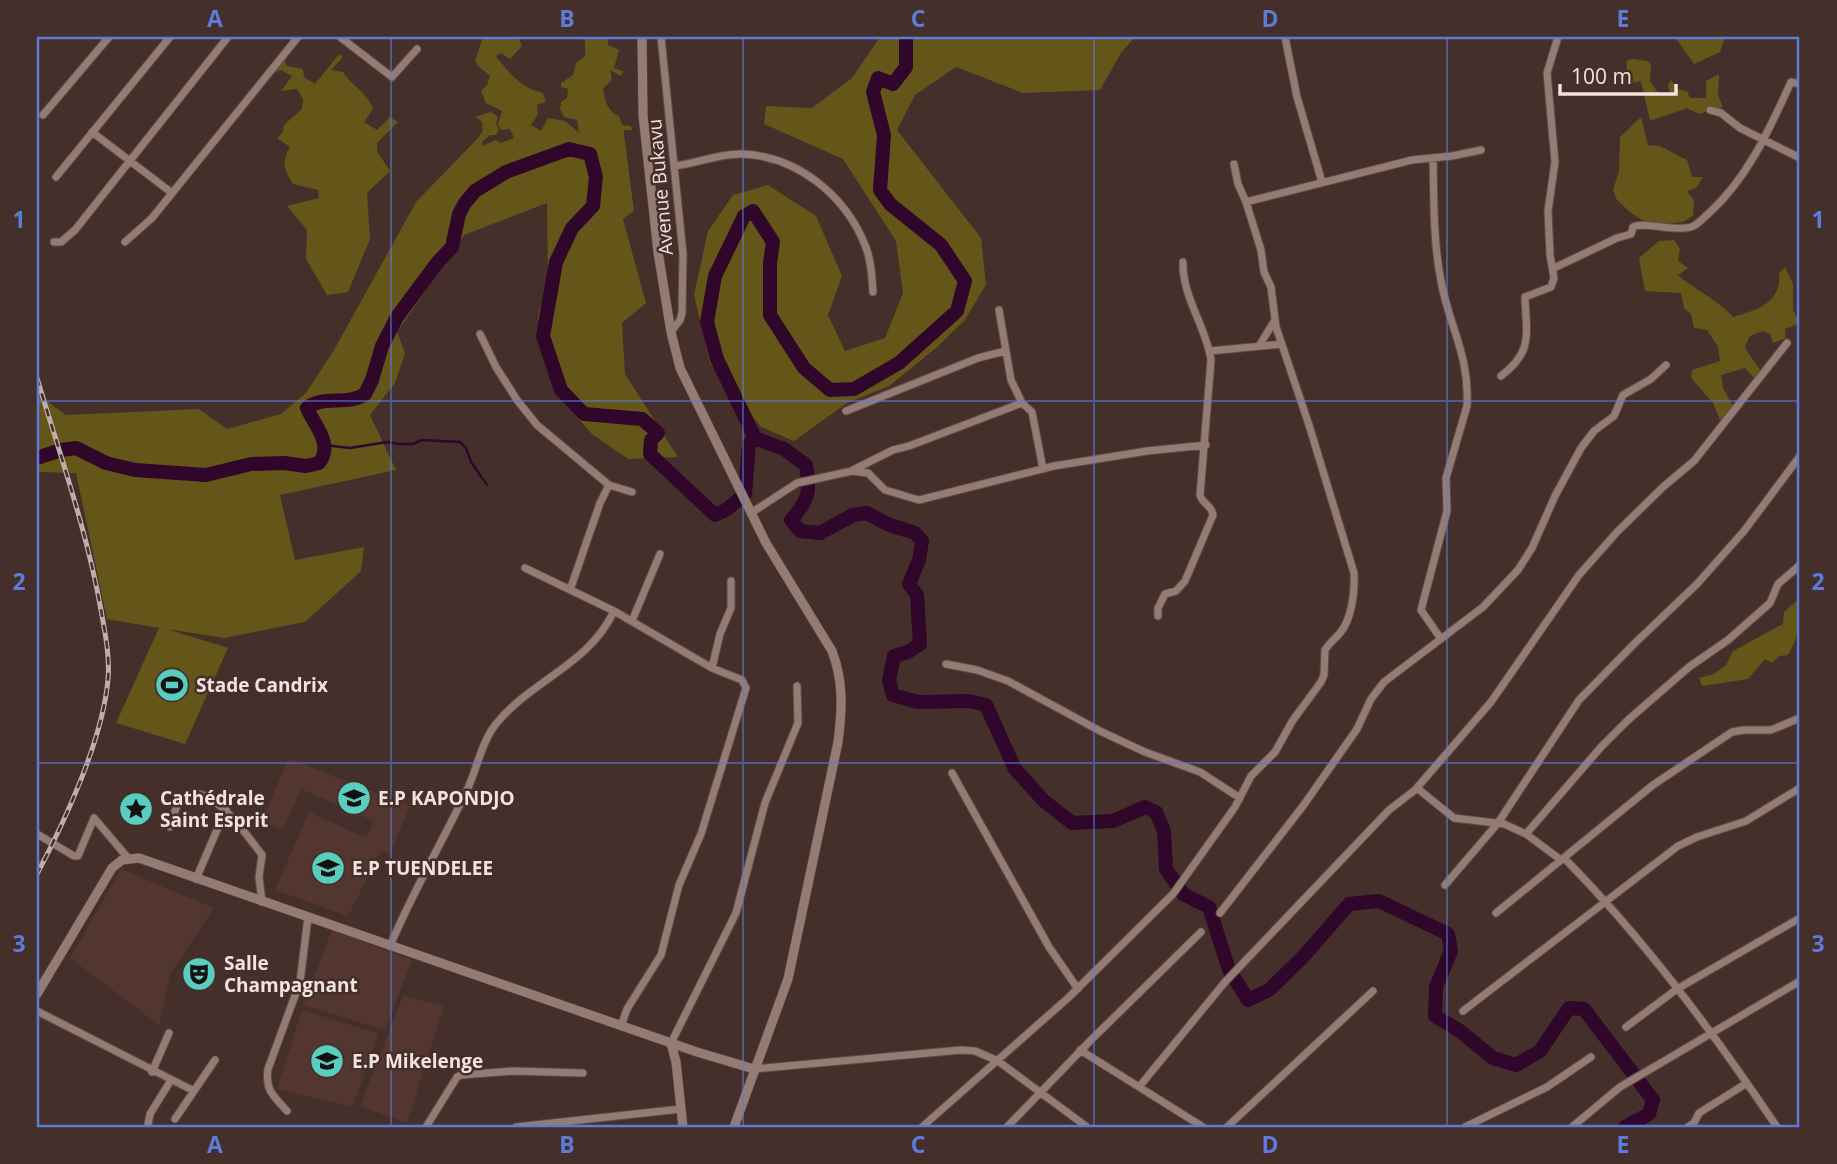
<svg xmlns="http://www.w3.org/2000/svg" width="1837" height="1164" viewBox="0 0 1837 1164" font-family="'Open Sans',sans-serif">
<rect width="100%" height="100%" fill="#452f2a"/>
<!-- built -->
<path fill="#53362f" d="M288,758l122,48 -20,48 -9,-4 -33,66 -73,-26 34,-78 57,26 8,-17 -73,-32 -18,41 -21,-8z
M121,869l93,39 -44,66 -11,51 -89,-67z
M332,930l80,30 -27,70 -82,-25z
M403,996l41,10 -37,117 -47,-17z
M302,1010l76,23 -25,74 -76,-18z"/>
<!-- green -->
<path fill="#645518" d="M486,37h32l4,9 -12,13 -9,-6 -5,3c13,17 26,33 47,37l3,9 -9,3 1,9 -7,11 10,6 7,-13 17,3 14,12 -2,-13 -13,-3 -4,-8 1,-7 6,-4 1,-9 -7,-2v-4l12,-8 3,-12 9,-7v-15l-5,-4h28v8l11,5 -5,18 9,3 -2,5 -11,-6 2,9 -9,10c2,12 4,22 16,27l3,9 9,1 1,4h-8v4l10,77 -11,8 23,84 -24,20 3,51 53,83 -50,2 -36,-25 -31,-35 -23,-82 10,-40 -1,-74 -83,32 -67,97 8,21 -10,30 -25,32 26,55 -116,25 15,65 69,-13 -3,24 -56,51 -81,16 -57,-9 61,19 -43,96 -69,-21 43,-95 -52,-9 -31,-146 -39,-1v-78l29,21 133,-6 28,20 54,-15 25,-21 28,-43 82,-148 63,-65 4,-7 -1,-8 -7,-5 16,-5 7,5 -2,6 3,7 -3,5h-6l-8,7v4l14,-6 5,3 13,-5 -4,-9 -9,1 -3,-6 4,-13 -16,-8 -5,-12 6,-6 3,-9 -12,-10 -3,-6 7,-20z
M880,37h255l-14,16 -21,37 -77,3 -67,-26 -41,28 -18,35 84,108 5,47 -22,36 -28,27 -47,38 -42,17 -53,38 -33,-14 -51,-64 -16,-68 14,-64 25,-36 35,-10 48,31 26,60 -14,39 17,36 40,-13 18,-45 -7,-52 -53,-82 -79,-35 2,-18 46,2 40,-30z
M1675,37h50l-5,15 -26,12z
M339,54l4,3 -12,13 12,2c9,14 25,21 30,37l-9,13 13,8 13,-13 8,5 -21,21v8l13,20 -23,22 3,46 -22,53 -21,3 -21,-36 1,-29 -20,-24 32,-8 -1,-8 -25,-6c-9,-14 -12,-22 -3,-37l-13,-9 6,-6 1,-7 18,-16 1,-10 -6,-10 -16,2 11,-15 -11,-6 -8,3 11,-13 3,6 16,3 1,8 11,7z
M1633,59l15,2 3,4 -1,16 8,12h12l-2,-8 3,-5 7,9 9,2 3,7h16v-17l13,-7 -1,21 5,12 -24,7 -12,-6 -37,13 -9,-40 -9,2 -6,-7 1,-16z
M1641,117l7,28 12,1 27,14 5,17h11l-7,11 -9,3 7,9 -1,16 -10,6 -20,2 -21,-4 -11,-7 -14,-13 -4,-10 6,-19 1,-34z
M1674,240l6,9 -2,12 10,7 -10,7c18,16 39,24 55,42 25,-7 49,-15 46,-44l6,-6 8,17v26l7,13 -15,6 1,9 -13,5 -3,-9 -7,-3 -13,5 -5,10c4,10 12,18 17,27l-6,7 -11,-12 -24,7 2,13 11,20 -14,12 -7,-17 -22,-25 1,-8 28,-9 -2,-14 -11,-17 -13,-2 -3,-14 -7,-6 -3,-15 -36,-2 -6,-33 20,-17z
M1800,598c0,21 -1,40 -12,57l-9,1 -7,7 -7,-4 -17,20 -46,7 -3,-8 15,-4 12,-9 7,-14 50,-27 1,-12z"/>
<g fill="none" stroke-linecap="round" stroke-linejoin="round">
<!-- stream -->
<path stroke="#30062a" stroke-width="2.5" d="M324,445l26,3 37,-6 12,2h14l9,-4 38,2 6,6 5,14 16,23"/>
<!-- river -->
<path stroke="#30062a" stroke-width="14" d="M755,438l-38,-79 -10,-37 8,-46 29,-60 9,-5 20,31 -3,21v52l34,53 26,22 24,-1 45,-26 58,-52 8,-30 -24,-36 -51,-41 -10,-14 4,-55 -11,-43 5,-14 15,6 13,-17v-30
M37,458l24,-8 15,-2 30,15 29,7 71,5 45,-11 33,-1 22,3 13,-3c15,-19 -5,-38 -12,-55 15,-13 41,-2 58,-14l7,-14 10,-34 15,-29 40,-54 15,-16 7,-33 6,-11 10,-12 31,-19 63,-23 21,5 6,23 -3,29 -21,22 -16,34 -13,74 18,54 23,24 58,5 16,14 -7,7 -1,14 65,61 11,-5 19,-16 4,-50 6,-6 29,11 22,16c4,27 4,33 -15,55l9,11 20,2 33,-18 14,-2 20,11 28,9 7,8 -3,19 -10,24 8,11 3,49 -12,8 -14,4 -5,24 4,15 25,7 51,-1 17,4 29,64 29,32 28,22 41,-2 32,-14 11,5 8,19 2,38 17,25 26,13 20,63 19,30 21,-10 34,-33 46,-53 30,-3 69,33 3,17 -15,36 -1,29 25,15 33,27 23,7 24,-14 29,-43 15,1 69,91 -4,14 -24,13"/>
<!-- minor casing -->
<g stroke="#5f4c48" stroke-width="9">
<path id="minor" d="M340,37l52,40 25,-28
M661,37l22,217 -1,59 -2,7 -9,12
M1285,37l12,60 25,85
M1710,110l11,3 19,15 60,30
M43,115l66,-78
M92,132l80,61
M1433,158c1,41 0,82 8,123 8,45 29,75 26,125l-21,72 1,33 -26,99 20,29
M674,166c22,-2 46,-13 68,-12 55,2 103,41 123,91 6,14 7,32 8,47
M56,177l114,-140
M1246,202l166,-42 40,-4 29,-6
M54,242h7l14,-12 153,-193
M125,242l27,-24 146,-181
M1554,268l63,-30 14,-4 2,-7c11,-6 40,5 58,0 7,-2 12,-9 17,-13 40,-36 61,-84 83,-132l9,2
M999,310l12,70 11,23 10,9 11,57
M480,334l16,33 21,33 20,25 72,60 23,7
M1259,346l16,-26
M1210,351l72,-7
M1501,376c33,-25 25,-42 24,-79l26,-10 3,-9 -4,-23 -2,-44 7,-49 -8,-89 11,-36
M846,411l132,-53 27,-7
M853,470l40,-20 16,-4 113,-43
M751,513l46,-30 55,-12 16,2 17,17 34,10 135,-34 93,-15 59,-6
M525,568l89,43 98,57 30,12 4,8 -45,146 -22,51 -18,70 -34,54 -6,17
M570,590l30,-87 9,-18
M1158,616v-8l7,-14 11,-3 9,-10 28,-66c-1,-10 -11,-11 -13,-20l11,-135c-5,-34 -29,-63 -28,-98
M632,621l28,-67
M946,664l31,6 31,11 92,50 45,21 55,20 40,26
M712,668l8,-34 11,-26v-27
M952,773l97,174 29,42
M1417,788l37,30 50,6 22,10 35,26
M170,827c3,-8 5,-20 10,-26 25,-29 69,37 82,54l-3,22 3,25
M37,834l37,22h4l16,-38 34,40
M1526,834l75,-87 27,-27 61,-53 39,-27 42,-37 8,-19 22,-19
M1564,858c80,81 149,174 213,269
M196,879l30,-70
M1445,885l53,-62 81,-123 56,-57 62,-59 47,-53 56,-75
M1220,913l83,-107 54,-77 14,-30 13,-17 99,-75 35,-37 14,-22 23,-52 26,-48 13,-17 20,-15 9,-21 28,-16 15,-14
M1496,913l157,-128 79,-53 12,-2h27l29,-12
M390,946c23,-55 53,-105 78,-158 9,-20 14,-47 28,-64 35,-44 93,-59 118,-113
M37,1011l157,80
M1463,1011l215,-165 19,-9 49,-16 54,-33
M1626,1027l51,-38 123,-71
M671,1043l65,-130 29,-110 33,-80 -1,-37
M1080,1050l123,77
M754,1069l207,-19 14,1 23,10 89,66
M152,1072l17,-39
M1139,1087l86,-105 164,-172 26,-20 76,-88 88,-127 38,-43 46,-45 31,-26 93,-118
M287,1111c-14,-16 -22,-20 -19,-42l32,-87 8,-65
M175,1119l40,-59
M148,1124l2,-10 21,-34
M426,1127l31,-50 4,-2 52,-4 70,2
M516,1127l165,-18
M922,1127l146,-129 105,-104 62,-87 16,-31 24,-24 18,-32 28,-38 3,-7 1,-25c4,-7 10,-11 15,-17 12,-14 15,-42 14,-60l-45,-148 -33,-98 -5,-40 -7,-15 -3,-22 -15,-48 -8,-18 -4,-20
M1007,1127l83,-86 111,-109
M1227,1127l146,-136
M1465,1127l82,-40 44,-30
M1572,1127l48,-40 180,-106
M1688,1127l6,-4 5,-10 48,-30"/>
</g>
<!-- tertiary casing -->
<g stroke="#5f4c48" stroke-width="10">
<path id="tertiary" d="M642,37l1,78 15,137 13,80 9,36 86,175 66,108c12,31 10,59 6,91l-50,237 -54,148
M37,994l75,-126 10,-8 17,-2 558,194 57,17
M671,1043l5,19 7,65"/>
</g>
<!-- minor -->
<use href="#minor" stroke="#947b74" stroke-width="7"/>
<!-- tertiary -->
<use href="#tertiary" stroke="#947b74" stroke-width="9"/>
<!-- rail casing -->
<g stroke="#bfaeaa" stroke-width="5">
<path id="rail" d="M37,378c23,77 50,153 64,232 4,22 9,47 7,69 -5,60 -43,142 -71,195"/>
</g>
<!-- rail -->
<use href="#rail" stroke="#452f2a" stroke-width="2.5" stroke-dasharray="8" stroke-linecap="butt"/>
</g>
<!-- grid -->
<path fill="none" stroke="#5d7bda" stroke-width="2" stroke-opacity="0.55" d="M391,37v1090M743,37v1090M1094,37v1090M1447,37v1090M37,401h1763M37,763h1763"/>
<!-- icons -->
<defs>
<g id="stadium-disc" transform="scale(1.75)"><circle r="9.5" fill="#59cebf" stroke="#452f2a"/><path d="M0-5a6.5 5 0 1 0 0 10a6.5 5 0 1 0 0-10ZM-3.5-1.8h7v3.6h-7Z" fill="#111"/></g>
<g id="school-disc" transform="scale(1.75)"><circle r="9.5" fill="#59cebf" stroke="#452f2a"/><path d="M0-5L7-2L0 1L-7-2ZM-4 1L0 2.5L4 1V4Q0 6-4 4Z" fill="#111"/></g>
<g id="sight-disc" transform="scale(1.75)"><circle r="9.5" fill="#59cebf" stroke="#452f2a"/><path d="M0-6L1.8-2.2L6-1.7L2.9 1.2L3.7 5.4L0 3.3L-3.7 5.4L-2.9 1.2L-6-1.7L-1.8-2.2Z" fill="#111"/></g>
<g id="theatre-disc" transform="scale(1.75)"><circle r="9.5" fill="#59cebf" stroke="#452f2a"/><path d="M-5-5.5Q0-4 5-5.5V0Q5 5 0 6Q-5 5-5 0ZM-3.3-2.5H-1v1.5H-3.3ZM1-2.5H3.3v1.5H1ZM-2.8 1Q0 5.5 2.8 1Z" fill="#111"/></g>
</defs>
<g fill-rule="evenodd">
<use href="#stadium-disc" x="172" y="685"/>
<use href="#school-disc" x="354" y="798"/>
<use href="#sight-disc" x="136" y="809"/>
<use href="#school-disc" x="328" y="868"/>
<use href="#theatre-disc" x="199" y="974"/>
<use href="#school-disc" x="327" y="1061"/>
</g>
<g text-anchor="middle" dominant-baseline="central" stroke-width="5" stroke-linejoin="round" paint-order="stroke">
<!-- street labels -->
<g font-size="19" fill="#f2e3e0" stroke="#452f2a">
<text transform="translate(660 187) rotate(-95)">Avenue Bukavu</text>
</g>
<!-- poi labels -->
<g font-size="19" font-weight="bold" fill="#f2e3e0" stroke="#452f2a" text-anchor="start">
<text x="196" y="685">Stade Candrix</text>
<text x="160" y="798">Cathédrale<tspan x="160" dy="22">Saint Esprit</tspan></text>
<text x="378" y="798">E.P KAPONDJO</text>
<text x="352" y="868">E.P TUENDELEE</text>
<text x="224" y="963">Salle<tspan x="224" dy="22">Champagnant</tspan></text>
<text x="352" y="1061">E.P Mikelenge</text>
</g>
</g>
<!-- border -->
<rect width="1837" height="1164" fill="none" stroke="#452f2a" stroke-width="77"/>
<!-- scale -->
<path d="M1560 84v10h116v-10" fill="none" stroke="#f2e3e0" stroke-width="3.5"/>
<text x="1571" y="84" font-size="21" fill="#f2e3e0" stroke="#452f2a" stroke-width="5" paint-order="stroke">100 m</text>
<rect x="38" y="38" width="1760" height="1088" fill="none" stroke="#5d7bda" stroke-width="2.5"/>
<g font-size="23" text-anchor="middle" font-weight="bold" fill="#5d7bda">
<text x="215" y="27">A</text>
<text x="567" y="27">B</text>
<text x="918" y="27">C</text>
<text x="1270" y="27">D</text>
<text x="1623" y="27">E</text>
<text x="19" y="228">1</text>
<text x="1818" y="228">1</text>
<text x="19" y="590">2</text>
<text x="1818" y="590">2</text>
<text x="19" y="952">3</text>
<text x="1818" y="952">3</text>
<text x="215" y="1153">A</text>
<text x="567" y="1153">B</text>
<text x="918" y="1153">C</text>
<text x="1270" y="1153">D</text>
<text x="1623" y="1153">E</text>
</g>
</svg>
